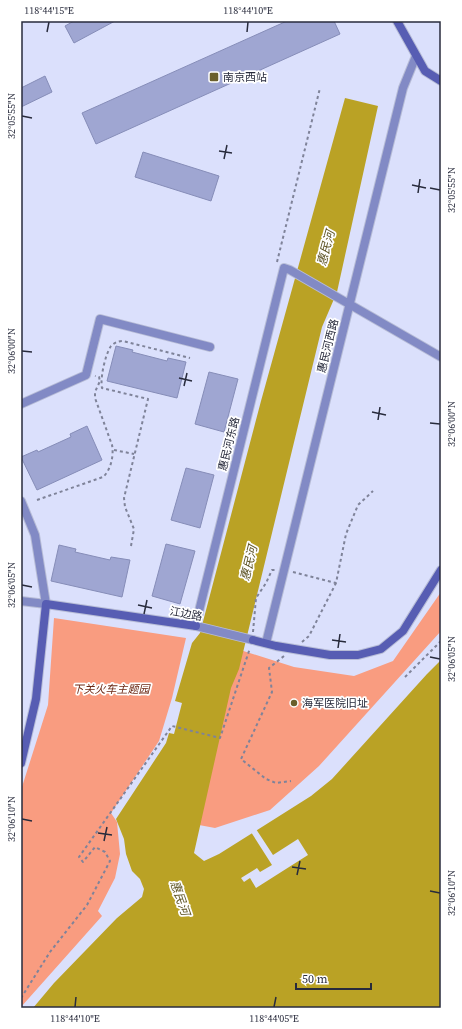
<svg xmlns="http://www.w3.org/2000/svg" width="462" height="1029" viewBox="0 0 462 1029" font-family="'Source Serif 4','Noto Sans SC',serif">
<rect width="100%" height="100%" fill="#dbe0fc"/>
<!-- green -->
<path fill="#f99c80" d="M441,592v39l-122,135 -49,44 -55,18 -16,-3 38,-176 57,18 60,9 39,-15z
M54,618l132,20 -14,60 -13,43 -48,72 6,9 3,32 -5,24 -17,33 4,5 -81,91v-217l27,-85z"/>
<!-- water -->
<path fill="#baa225" d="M345,98l33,8 -41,186 -15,35 -83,342 -8,19 -37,165 10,8 15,-7 92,-58 21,-17 95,-105 14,-14v348h-408l21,-25 63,-65 25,-21 2,-8 -4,-10 -8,-8 -6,-17 -2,-15 -8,-20 50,-76 3,-10 5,1 8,-31 -7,-2 17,-58 8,-10 61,-232z"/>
<!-- pier -->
<path fill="#dbe0fc" d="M256,829l17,26 25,-16 10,16 -52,33 -6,-10 -6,4 -3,-4 16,-10 3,4 12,-7 -21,-33z"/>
<!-- building -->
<path fill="#9fa6d2" stroke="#868db8" d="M74,21h41l-41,22 -9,-17z
M287,21h47l6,13 -244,110 -14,-31z
M45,76l7,16 -31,15v-19z
M143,152l76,24 -8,25 -76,-24z
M116,346l17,4 -1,2 35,9 1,-3 18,4 -9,36 -70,-17z
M209,372l29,7 -14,53 -29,-8z
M87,426l15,34 -65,30 -16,-33 16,-7 1,2 33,-15 -1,-3z
M186,468l28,7 -14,53 -29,-8z
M166,544l29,7 -15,53 -28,-8z
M59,545l17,4 -1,3 35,8 1,-3 19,3 -8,37 -71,-16z"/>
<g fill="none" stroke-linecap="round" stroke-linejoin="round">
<!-- street casing -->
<g stroke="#b7bcd6" stroke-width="10">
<path id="street" d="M21,404l65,-29 14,-56 110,28
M21,501l14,34 11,69 -25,-3
M253,640l-57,-14 4,-19 84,-339 6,2 151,87
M266,643l137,-555 13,-32"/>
</g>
<!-- secondary casing -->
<g stroke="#b7bcd6" stroke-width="10">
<path id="secondary" d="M397,21l28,50 16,10
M253,640l23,6 54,9h28l23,-6 22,-18 38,-61
M21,763l15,-64 10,-95 150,22"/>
</g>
<!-- path -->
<path stroke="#7f8399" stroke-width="2" stroke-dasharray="3 3" stroke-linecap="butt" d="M277,262l43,-174
M114,450l20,4
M37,500l66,-23c8,-7 11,-22 9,-32l-17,-47v-6l5,-11 -1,-4 -4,-1
M131,546l3,-17 -9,-22 -1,-9 24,-99 -46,-11c-2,-10 3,-33 9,-42 3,-3 7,-5 12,-5l67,17
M293,572l43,11 10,-49 12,-29 15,-14
M253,632l3,-34 10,-15 6,-13h3
M302,642l7,-6 27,-53
M284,656l-15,12 3,24 -31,67 25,20 10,4 15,-2
M405,677l36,-36
M21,998l29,-46 37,-47 23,-44 -5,-9 -10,-5 -12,15 -4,-5 93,-131 48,12 30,-90"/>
<!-- street -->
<use href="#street" stroke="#828ac5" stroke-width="8"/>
<!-- secondary -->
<use href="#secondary" stroke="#575db3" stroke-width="8"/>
</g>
<!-- ticks -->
<path fill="none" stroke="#282b3c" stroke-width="1.5" d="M47,32l2,-10M247,32l1,-10M22,116l10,2M219,151l13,2M224,159l3,-14M412,185l14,3M430,188l10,2M418,193l2,-14M22,351l10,1M179,378l13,3M184,386l3,-13M372,412l14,3M378,420l2,-13M430,423l10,1M22,585l10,2M138,605l14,3M144,614l3,-14M332,640l14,2M338,648l2,-14M430,657l10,2M22,819l10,2M98,833l14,2M104,841l3,-14M292,867l14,2M297,875l3,-14M430,891l10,2M75,1007l1,-10M274,1007l2,-10"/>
<!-- markers -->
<g fill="#6a5f2c" stroke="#fff" stroke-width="1.5">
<rect x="209" y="72" width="10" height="10" rx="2"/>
<circle cx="294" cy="703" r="4"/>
</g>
<g text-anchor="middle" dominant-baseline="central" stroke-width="3.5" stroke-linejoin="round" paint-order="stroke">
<!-- poi labels -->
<g font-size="11" fill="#282b3c" stroke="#fff" text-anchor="start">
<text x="223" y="77">南京西站</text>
<text x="302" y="703">海军医院旧址</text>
</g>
<!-- street labels -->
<g font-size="11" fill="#282b3c" stroke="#fff">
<text transform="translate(328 346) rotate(-76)">惠民河西路</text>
<text transform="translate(229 444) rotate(-76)">惠民河东路</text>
<text transform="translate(186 614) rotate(10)">江边路</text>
</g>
<!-- park labels -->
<g font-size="11" font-style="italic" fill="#6d2b17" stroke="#fff">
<text x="111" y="689">下关火车主题园</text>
</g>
<!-- water labels -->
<g font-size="12" font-style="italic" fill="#5e5425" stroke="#fff">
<text transform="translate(326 248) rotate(-75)">惠民河</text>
<text transform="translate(249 563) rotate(-76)">惠民河</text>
<text transform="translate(180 898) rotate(71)">惠民河</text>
</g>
</g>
<!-- border -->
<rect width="462" height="1029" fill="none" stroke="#ffffff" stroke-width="44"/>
<!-- scale -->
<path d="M296 983v6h75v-6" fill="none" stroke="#282b3c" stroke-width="2"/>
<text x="302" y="983" font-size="12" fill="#282b3c" stroke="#ffffff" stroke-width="3" paint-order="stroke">50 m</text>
<rect x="22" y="22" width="418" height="985" fill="none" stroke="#282b3c" stroke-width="1.5"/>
<g font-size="10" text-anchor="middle" fill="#282b3c">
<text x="49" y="14">118°44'15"E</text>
<text x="248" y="14">118°44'10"E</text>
<text transform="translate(11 116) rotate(-90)" y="4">32°05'55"N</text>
<text transform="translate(451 190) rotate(-90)" y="4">32°05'55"N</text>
<text transform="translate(11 351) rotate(-90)" y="4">32°06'00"N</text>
<text transform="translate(451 424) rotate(-90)" y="4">32°06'00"N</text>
<text transform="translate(11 585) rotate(-90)" y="4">32°06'05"N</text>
<text transform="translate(451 659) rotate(-90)" y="4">32°06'05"N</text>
<text transform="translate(11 819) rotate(-90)" y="4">32°06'10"N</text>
<text transform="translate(451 893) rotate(-90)" y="4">32°06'10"N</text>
<text x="75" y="1022">118°44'10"E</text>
<text x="274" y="1022">118°44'05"E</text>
</g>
</svg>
